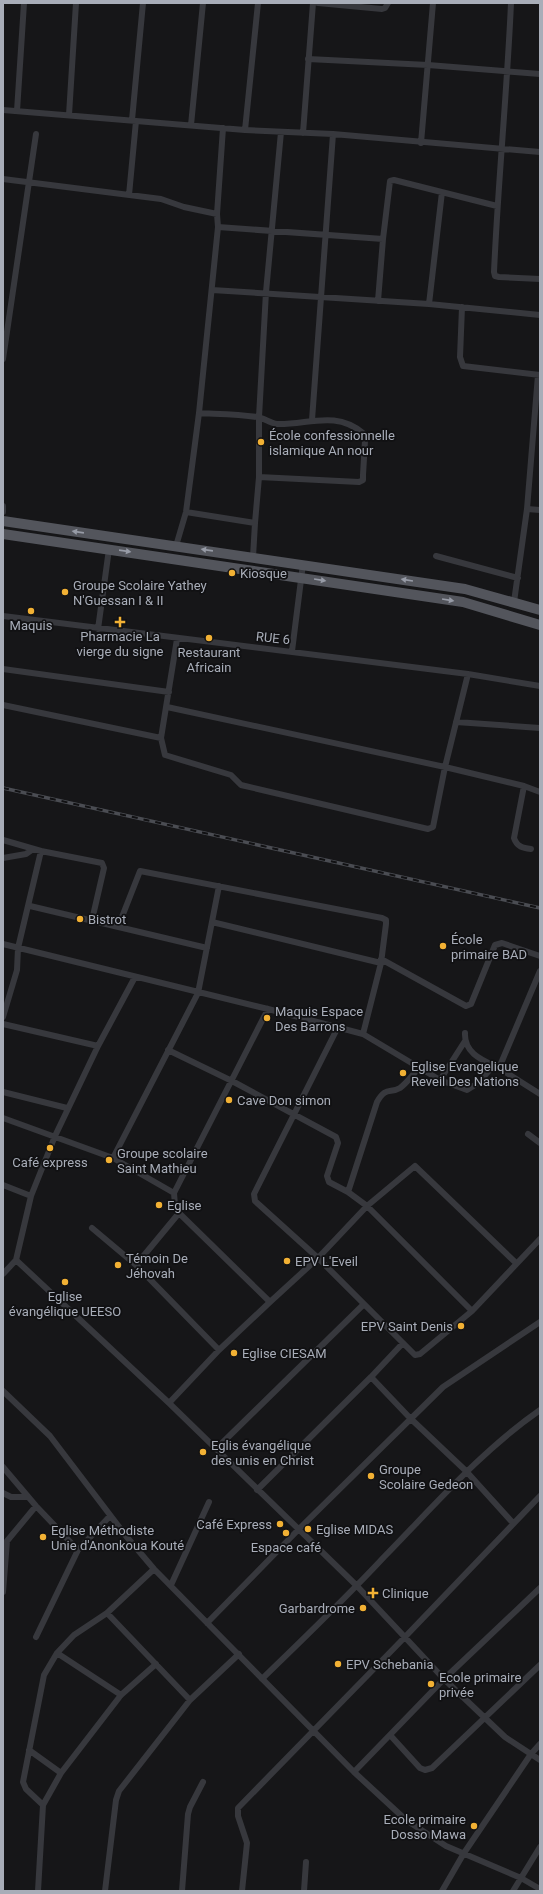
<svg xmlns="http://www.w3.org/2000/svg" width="543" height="1894" viewBox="0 0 543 1894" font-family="Roboto,sans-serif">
<rect width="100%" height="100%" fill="#161618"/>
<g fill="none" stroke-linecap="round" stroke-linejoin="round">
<!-- street -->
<path stroke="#37383d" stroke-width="6" d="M318,3l64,6 3,-1 3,-5
M511,3c-4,90 -13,179 -17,269l1,4 4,1 41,2
M308,59l120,6 112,9
M3,110l242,20 88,4 207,18
M17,111l7,-108
M69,115l7,-112
M132,120l11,-117
M191,125l12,-122
M245,130l13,-127
M303,133l10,-130
M421,143l12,-140
M3,179l158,20 23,8 33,7
M129,195l7,-74
M218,227l165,12
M212,290l217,14 111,11
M378,301l5,-62 7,-58 4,-1 103,26
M429,304l13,-112
M462,307l-2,50 3,9 77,9
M3,359l33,-225
M199,413c19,1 39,1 58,4 7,1 13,6 20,7 31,1 58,-14 86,9l2,8 -2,34v5l-4,2 -100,-5
M312,420l21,-286
M3,506v6
M527,509l13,1
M186,512l69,11 -2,34
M255,523l4,-46v-60l7,-125 15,-160
M176,546l10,-34 13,-99 19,-186 -1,-13 6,-86
M436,556l82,22
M514,602l13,-93 11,-134
M3,616l465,58 72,12
M98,629l11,-80
M177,639l-16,99 4,17 66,20 10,10 187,44 5,-2 12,-60 23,-93
M292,651l11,-87
M3,669l166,23
M3,705l158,33
M167,707l278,60 79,19 16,6
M456,722l84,6
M524,786l-10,52c3,9 9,10 17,11
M3,840l38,11 -23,97 -1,22 -14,47
M41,851l61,12 2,5 -12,52
M3,858l23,-4 7,-5
M30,906l177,42
M118,927l22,-56 242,47 4,2v4l-5,39 -169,-41
M3,944l265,65 95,25 77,46 27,10 11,-7 16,-18
M381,959l85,47 5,-2 24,-59 7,-2 38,13
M540,971l-41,97 41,26
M268,1009l-94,184 1,12 4,8 91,89 48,-44 49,-52 48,-40 101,97
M3,1024l95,22
M338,1027l-84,167 1,7 63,57 97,97 5,-1 52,-43 68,-72
M465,1033c-1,20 17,27 32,34
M363,1034l18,-71
M168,1050l64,31 104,56 2,6 -11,33 2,6 19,10 19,14 105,105
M440,1080l25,-39
M3,1092l64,16
M3,1118l110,40 61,35
M528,1134l12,9
M113,1158l85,-165 21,-107
M3,1185l28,11
M348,1192l29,-90c9,-16 13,-8 23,-14 7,-5 13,-14 20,-21
M92,1228l44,37 83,85
M16,1260l153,143 188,183 87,93 61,58 35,23
M136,1265l43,-52
M3,1274l13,-14 15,-64 24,-60 43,-90 37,-69
M371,1377l39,41 56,53 47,52
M3,1391l47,45 76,100 28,33 200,203 52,48 40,26 75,32 19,11
M169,1403l50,-53 51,-48
M216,1449l148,-145
M3,1467l33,39 42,44 32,-34
M257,1490l114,-113 32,-34
M3,1493l8,4h17
M171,1585l38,-83
M3,1592l4,-51 29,-35
M107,1613l83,87
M207,1623l91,-93 145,-143 97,-65
M36,1637l42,-87
M57,1653l64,42
M262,1679c41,-40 83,-80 122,-122 50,-51 97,-106 156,-147
M390,1735l30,33 5,2 7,-2 108,-103
M29,1750l32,23
M354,1772l90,-93 96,-91
M43,1805l-17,-16 -3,-7 21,-107 13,-22 17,-18 33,-22 47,-44
M38,1891l5,-86 18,-32 60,-78 35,-31
M105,1891l11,-91 3,-9 71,-91 49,-46
M182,1891l6,-77 2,-7 13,-25
M242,1891l5,-48 -9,-27v-8l166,-170 136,-142
M304,1891l2,-29
M442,1891l22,-38 67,-99 9,-10
M513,1891l27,-44"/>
<!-- primary -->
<path stroke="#53555c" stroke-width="10" d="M3,521l462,68 75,21
M3,534l460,68 77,23"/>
<!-- rail casing -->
<g stroke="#4a4c52" stroke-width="3.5">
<path id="rail" d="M3,788l537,120"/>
</g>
<!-- rail -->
<use href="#rail" stroke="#111113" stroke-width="2" stroke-dasharray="6" stroke-linecap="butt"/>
</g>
<!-- one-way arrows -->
<defs><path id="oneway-solid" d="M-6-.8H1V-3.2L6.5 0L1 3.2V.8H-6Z"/></defs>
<g fill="#979ba6">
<use href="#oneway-solid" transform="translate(78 532) rotate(-172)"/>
<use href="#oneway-solid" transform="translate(207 550) rotate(-172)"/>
<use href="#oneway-solid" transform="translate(125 551) rotate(8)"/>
<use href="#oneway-solid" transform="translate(320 580) rotate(9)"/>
<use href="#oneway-solid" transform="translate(407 580) rotate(-171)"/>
<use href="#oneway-solid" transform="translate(448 600) rotate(9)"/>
</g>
<!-- markers -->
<g fill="#f2b134" stroke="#111113" stroke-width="1.5">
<circle cx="261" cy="442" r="4"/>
<circle cx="232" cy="573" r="4"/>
<circle cx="65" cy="592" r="4"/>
<circle cx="31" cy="611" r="4"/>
<path d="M118 616h4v4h4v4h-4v4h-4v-4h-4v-4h4z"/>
<circle cx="209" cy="638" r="4"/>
<circle cx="80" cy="919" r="4"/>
<circle cx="443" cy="946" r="4"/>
<circle cx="267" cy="1018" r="4"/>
<circle cx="403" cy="1073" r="4"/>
<circle cx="229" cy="1100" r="4"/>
<circle cx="50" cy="1148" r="4"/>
<circle cx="109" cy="1160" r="4"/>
<circle cx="159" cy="1205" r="4"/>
<circle cx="287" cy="1261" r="4"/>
<circle cx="118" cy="1265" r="4"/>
<circle cx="65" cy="1282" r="4"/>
<circle cx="461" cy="1326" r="4"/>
<circle cx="234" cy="1353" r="4"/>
<circle cx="203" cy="1452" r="4"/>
<circle cx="371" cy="1476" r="4"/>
<circle cx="280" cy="1524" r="4"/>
<circle cx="308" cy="1529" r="4"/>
<circle cx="286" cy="1533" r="4"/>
<circle cx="43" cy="1537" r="4"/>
<path d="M371 1587h4v4h4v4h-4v4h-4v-4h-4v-4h4z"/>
<circle cx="363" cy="1608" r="4"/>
<circle cx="338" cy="1664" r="4"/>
<circle cx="431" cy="1684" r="4"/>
<circle cx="474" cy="1826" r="4"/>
</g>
<g text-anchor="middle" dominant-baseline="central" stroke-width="3.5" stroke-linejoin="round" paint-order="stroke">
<!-- poi labels -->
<g font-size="13" fill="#a8adb8" stroke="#111113" text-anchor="start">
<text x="269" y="435">École confessionnelle<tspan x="269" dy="15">islamique An nour</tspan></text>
<text x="240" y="573">Kiosque</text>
<text x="73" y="585">Groupe Scolaire Yathey<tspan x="73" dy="15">N'Guessan I &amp; II</tspan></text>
<text x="31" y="625" text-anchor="middle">Maquis</text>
<text x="120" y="636" text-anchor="middle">Pharmacie La<tspan x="120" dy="15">vierge du signe</tspan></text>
<text x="209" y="652" text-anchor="middle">Restaurant<tspan x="209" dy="15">Africain</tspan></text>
<text x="88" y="919">Bistrot</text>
<text x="451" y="939">École<tspan x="451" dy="15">primaire BAD</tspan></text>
<text x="275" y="1011">Maquis Espace<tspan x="275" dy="15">Des Barrons</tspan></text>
<text x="411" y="1066">Eglise Evangelique<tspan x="411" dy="15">Reveil Des Nations</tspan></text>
<text x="237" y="1100">Cave Don simon</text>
<text x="117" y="1153">Groupe scolaire<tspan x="117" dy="15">Saint Mathieu</tspan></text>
<text x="50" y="1162" text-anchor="middle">Café express</text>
<text x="167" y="1205">Eglise</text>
<text x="126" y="1258">Témoin De<tspan x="126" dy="15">Jéhovah</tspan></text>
<text x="295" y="1261">EPV L'Eveil</text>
<text x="65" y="1296" text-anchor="middle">Eglise<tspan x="65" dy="15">évangélique UEESO</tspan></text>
<text x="453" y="1326" text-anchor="end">EPV Saint Denis</text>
<text x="242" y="1353">Eglise CIESAM</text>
<text x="211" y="1445">Eglis évangélique<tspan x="211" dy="15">des unis en Christ</tspan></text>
<text x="379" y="1469">Groupe<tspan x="379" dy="15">Scolaire Gedeon</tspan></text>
<text x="272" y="1524" text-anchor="end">Café Express</text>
<text x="316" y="1529">Eglise MIDAS</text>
<text x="51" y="1530">Eglise Méthodiste<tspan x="51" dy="15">Unie d'Anonkoua Kouté</tspan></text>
<text x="286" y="1547" text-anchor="middle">Espace café</text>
<text x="382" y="1593">Clinique</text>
<text x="355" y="1608" text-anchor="end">Garbardrome</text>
<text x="346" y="1664">EPV Schebania</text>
<text x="439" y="1677">Ecole primaire<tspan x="439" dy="15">privée</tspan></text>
<text x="466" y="1819" text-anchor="end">Ecole primaire<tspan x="466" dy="15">Dosso Mawa</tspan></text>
</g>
<!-- street labels -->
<g font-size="13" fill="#a8adb8" stroke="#111113">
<text transform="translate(273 638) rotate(6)">RUE 6</text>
</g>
</g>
<!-- border -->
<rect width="543" height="1894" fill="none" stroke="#a8adb8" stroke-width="8"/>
</svg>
